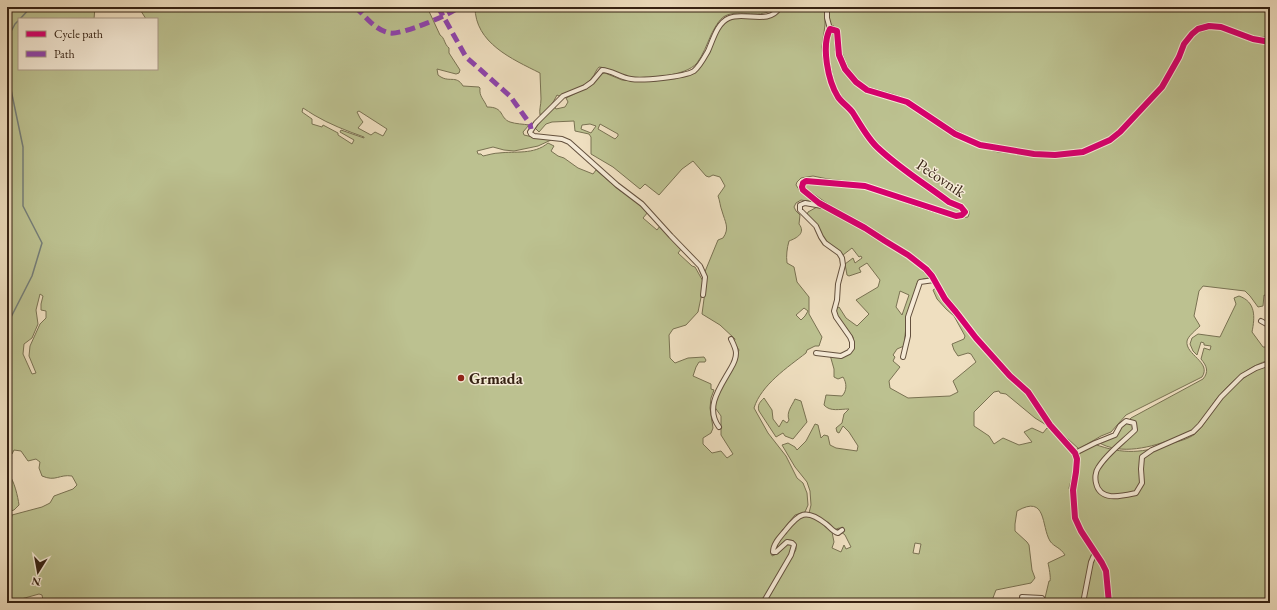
<svg xmlns="http://www.w3.org/2000/svg" width="1277" height="610" viewBox="0 0 1277 610" font-family="'EB Garamond',serif">
<rect width="100%" height="100%" fill="#efdfc0"/>
<filter id="stains"><feTurbulence type="fractalNoise" baseFrequency=".005" numOctaves="4"/><feColorMatrix values="0 0 0 0 .2 0 0 0 0 .09 0 0 0 0 .02 0 0 0 .5 -.17"/></filter>
<radialGradient id="worn" r=".72"><stop offset=".6" stop-color="#630" stop-opacity="0"/><stop offset="1" stop-color="#630" stop-opacity=".3"/></radialGradient>
<!-- green -->
<path fill="#bcc190" stroke="#797252" fill-rule="evenodd" d="M7,7h88l-1,12h-75v50h138v-50h-11l-5,-8 -9,-4h295l13,28c5,3 4,9 9,13v5l11,17 -1,3 -3,1 -19,-5 1,6c11,9 18,-1 25,11l16,1 1,1c-1,9 4,11 7,19 18,0 12,11 23,15 6,2 13,2 19,3l-6,7 1,3 13,3 13,1 1,1 -13,6 -24,5 -10,-1 -11,-3 -16,4 1,3h3l2,2c5,-1 11,-3 16,-3 16,-2 35,2 49,-10l6,3 -3,5 7,5 6,2 14,10 15,6 3,-4 22,19 17,12 13,11 -5,6 14,12 3,-4 22,22 -4,5 14,13 3,1 9,16 -6,29 -12,13 -13,4 -4,6 1,23 5,5 13,-5 16,-1 2,3 -1,2h-6l-3,5 -3,9 18,8v5l3,1 -3,8 -1,10 3,20 -2,5 -8,5v6l9,9 9,-2 6,7 6,-4 -12,-19v-19l-7,-10v-5l25,-51 -5,-8 1,-3 -15,-14 -18,-11 4,-30 -2,-10 14,-34 5,-2c7,-10 2,-16 -1,-27 -2,-5 -2,-10 -4,-15l7,-10 -5,-9 -7,-2 -4,2 -3,-1 -13,-15 -11,8 -23,26 -14,-11 -5,5 -27,-22 -22,-13v-17l-2,-3 -14,-3 -1,-10 -22,1 -6,2 -7,8 -4,-4 19,-22 2,3 9,-2 3,-5 -2,-4 26,-13 8,-11 5,-1 17,7 12,1h21l24,-5 20,-10 18,-35 10,-13 44,-1 9,-10h45v18l-3,22 1,12 7,21 1,11 7,9 11,10 20,32 13,13 28,20 28,23 23,13v2l-7,1 -89,-31 -37,-4 -15,-3 -12,2 -4,4 -1,3 4,6 15,9 -1,2 -13,-2 -5,3 -2,4 2,4 4,4 -1,9c7,9 -2,14 -10,17 -2,7 -3,15 -2,22l7,4 3,15 12,15v17l13,23 -3,9h-4l-8,4 -1,3c-18,14 -45,32 -52,55l14,25 18,23 11,22 6,5 4,10 1,12 -3,7 -10,3 -20,24 -3,11v6l7,-3 8,-9h4l2,2 -3,7 -29,50h-719l1,-3 -1,-5 -3,-1 -32,9v-74l3,-3 2,-11 30,-8 8,-4 4,-7 19,-7 4,-4 -5,-9c-13,-2 -16,6 -30,0l-3,-8 1,-6 -4,-3 -8,2 -7,-10 -7,-1 -2,4 -5,1zM303,108c4,2 7,5 11,7 15,9 33,16 50,22v1l-23,-8 -1,2 14,8 -2,4 -14,-9v-2l-15,-8 -1,2 -10,-3v-5l-10,-7zM359,111l28,18 -4,7 -8,-4 -4,3 -13,-7 5,-6 -3,-4 -3,-6zM590,124l6,2 -5,7 -10,-4 1,-4zM600,124l18,10v2l-3,3 -17,-10zM40,294l3,2 -2,8v6l5,1v7l-6,6 -10,22 -1,10 7,17 -4,1 -9,-20 1,-10 8,-6 6,-14 -2,-14zM804,308l4,3 -3,5 -4,4 -5,-5z
M475,7h301c-15,14 -36,1 -51,9 -6,3 -11,13 -14,19 -4,9 -8,20 -14,28 -12,14 -48,14 -65,16 -5,-4 -11,-4 -17,-6 -7,-2 -6,-5 -16,-6 -4,4 -4,8 -7,11 -7,9 -23,14 -33,18l-2,-1c-4,8 -9,16 -17,20 -1,-5 1,-10 1,-16 0,-9 -1,-17 -1,-26 -28,-14 -65,-30 -65,-66z
M829,7h441v30c-7,0 -15,0 -22,-2 -23,-5 -39,-23 -61,0l-25,49 -24,24 -17,23 -10,7 -27,12 -29,2 -36,-2 -40,-8 -29,-15 -43,-28 -14,-5 -28,-8 -8,-7 -7,-8 -4,-8 -5,-13 -3,-19 -4,-5 -5,-1z
M1210,28l11,1 28,12 21,1v255l-6,-2 -1,11 -5,1 -8,-11 -5,-5 -42,-5 -4,5 -5,25 6,10c-4,4 -12,10 -13,15 -2,14 25,21 15,36l-76,38 -15,17 -10,4 -22,13 -21,-19 -9,-11 -18,-27 -20,-17 -34,-38 -19,-27 -11,-10 -15,-27 -9,-11 -23,-15 -14,-7 -20,-15 -25,-12 -36,-25 -1,-2 2,-3c19,2 40,1 58,6 25,5 82,33 104,28l1,-3v-3l-4,-4 -18,-7 -7,-5 -27,-23 -28,-20 -13,-13 -20,-32 -16,-17 -9,-40 2,-16 2,-1 3,1 1,16 5,14 6,10 7,8 11,9 40,12 19,11 22,16 23,13 10,4 20,5 36,4h16l33,-3 20,-6 20,-14 18,-22 23,-22 19,-34 6,-15 6,-7 5,-3z
M817,207l7,1 40,21 20,14 14,8 32,26 -1,1 -6,1 -6,4 -2,12 -8,21 -3,30 -7,3 -4,6 2,2 -2,4 7,6 -11,14 1,7 18,10 42,-2 8,-4 -5,-11 23,-19 -5,-8 -3,-1 -10,3 -4,-6 -2,-6 12,-5 1,-3 -11,-20 -8,-7 -9,-10 -4,-9 3,-2 7,13 15,15 16,24 33,37 21,18 20,31 -13,-8 -29,-24 -6,-1 -1,-2 -5,1 -20,20v14l15,10 5,8 9,-6 16,7 13,-3 -8,-10 8,-4 11,5 4,-5 4,1 20,21 4,9v7l-6,22 3,9v16l6,17 14,23 -11,50h-35l-1,-5 4,-17h1c1,-3 -1,-14 -2,-18l17,-8c-5,-8 -11,-8 -15,-14 -9,-15 -3,-47 -33,-30l-2,13v7l12,11 2,3 3,25 3,8 -4,5 -35,7 -5,13h-226c10,-14 15,-30 24,-44 3,-4 8,-7 7,-13 0,-6 -5,-6 -9,-6l-11,10c0,-8 16,-26 22,-33l12,-1 9,4 13,12 2,10 -2,6 9,4 3,-7 2,4 5,-2 -6,-12 -5,-4 1,-2 -2,-1 -5,2 -25,-17 2,-8 -1,-14 -3,-9 -12,-15 -13,-22 6,-2 7,4 2,3 9,-9 9,-17 3,1 3,13 3,-3 4,1 2,9 6,3 21,3 1,-5 -9,-14 -6,-6 -4,7 -2,-1 -1,-4 6,-5 2,-9 5,-5c-9,0 -19,3 -25,-4l2,-10 16,1c5,-5 5,-13 1,-19l-5,2 -4,-2v-8l-4,-14h15l9,-12 -1,-6 -18,-24v-4l4,-2 7,11 11,8 12,-12 -13,-14 22,-13 2,-7 -13,-17 -8,5 2,4 -12,4 -2,-1 -2,-11 8,-6 2,5 7,-5 -1,-2 -2,1 -7,-9 -9,7 -17,-14 -19,-26 1,-3zM900,291l9,4 -7,20 -6,-8zM915,543l6,1 -2,10 -6,-1z
M1239,296c17,6 16,21 13,36l11,15h7v13c-20,5 -39,21 -52,37 -9,11 -15,25 -26,34 -4,4 -12,5 -17,7 -22,9 -55,18 -77,4l7,-2 15,-11 11,-11 72,-39c6,-7 4,-13 -2,-20l3,-11 6,2 1,-4 -7,-1v-2l-3,-1 -4,13 -4,-4 -3,-7 2,-6 6,-4 22,3 16,-33 -2,-6z
M1270,363v240h-159l-3,-33 -27,-41 -5,-17 -2,-26 6,-24 -1,-8 15,-10c30,11 49,9 78,-1 8,-2 16,-4 23,-9 9,-8 15,-20 22,-29 14,-19 32,-33 53,-42z
M764,398l8,12 1,9 6,8 4,-7 4,3 2,-3c-3,-8 3,-14 6,-21l6,2 6,21 -14,17 -8,-3 -2,-3 -7,4 -17,-26c-2,-6 1,-9 5,-13z
M7,475h2c5,5 9,22 10,30l-5,5 -7,2z
M1095,559h3l4,6 2,7 3,31h-23l7,-30 1,-11z"/>
<g fill="none" stroke-linecap="round" stroke-linejoin="round">
<!-- stream -->
<path stroke="#747d78" stroke-width="1.5" d="M20,19l11,-12
M7,39l8,-15 4,-4
M7,78l3,7 13,62v59l19,37 -10,33 -25,49"/>
<!-- minor casing -->
<g stroke="#64513e" stroke-width="6">
<path id="minor" d="M827,7v11l3,11
M703,295l2,-18 -5,-11 -29,-30 -29,-32 -25,-19 -48,-43 -7,-3 -28,-3 -3,-2 -1,-2 6,-9 27,-27 22,-9 7,-5 10,-12c9,0 19,8 29,9 11,2 53,-2 63,-8 6,-5 10,-13 14,-20 5,-11 9,-28 21,-33 15,-7 40,8 51,-11
M1261,321l9,5
M816,353l25,3 8,-4 3,-4v-6l-2,-5 -14,-20 -2,-6 3,-11 1,-16 5,-19 -1,-7 -3,-5 -14,-10 -4,-6 -5,-11 -16,-16v-5l5,-2 17,3
M903,357l5,-21v-19l12,-35 14,-2
M719,427c-15,-20 2,-41 12,-59 3,-5 5,-9 5,-15 0,-4 -3,-10 -5,-14
M1075,453l20,-10 20,-8 5,-9 6,-5 8,2 1,7c-12,12 -28,23 -37,38 -3,4 -3,11 -2,15 4,19 26,13 40,10l6,-10 -1,-14 1,-12 10,-7 41,-18 7,-7 21,-28 21,-21 14,-8 14,-5
M1022,597l20,1 3,5
M763,603l28,-48 3,-10 -2,-2 -5,-1 -11,10h-3c0,-8 7,-15 12,-21 14,-18 21,-23 41,-7 4,3 7,8 12,9l4,-3
M1083,603l8,-41 4,-9
M1109,603l-3,-32 -4,-8 -21,-32 -6,-13 -2,-28 3,-18 1,-13 -2,-6 -25,-28 -22,-33 -18,-16 -34,-38 -20,-26 -11,-13 -13,-23 -6,-7 -18,-14 -23,-14 -20,-13 -46,-25 -16,-13 -1,-3 1,-4 3,-2 59,5 91,30 6,-1 3,-3 -4,-5 -12,-5c-24,-18 -50,-34 -71,-54 -10,-9 -18,-24 -25,-35 -4,-6 -11,-10 -15,-16 -10,-16 -17,-51 -8,-68l7,2 2,24 6,14 11,13 11,8 40,12 48,32 25,11 54,9 21,1 28,-3 27,-12 10,-8 42,-45 17,-30 5,-13 8,-10 6,-5 11,-3 12,1 32,12 17,3"/>
</g>
<!-- minor -->
<use href="#minor" stroke="#f5ead6" stroke-width="4"/>
<!-- quiet -->
<path stroke="#8e44ad" stroke-width="5" stroke-dasharray="10 5" stroke-linecap="butt" d="M355,7c11,9 19,23 35,26 11,2 60,-18 69,-26
M438,7l28,50 44,39 20,28 1,5"/>
<!-- cycleway casing -->
<g stroke="#f5ead6" stroke-width="8">
<path id="cycleway" d="M1109,603l-3,-32 -4,-8 -21,-32 -6,-13 -2,-28 3,-18 1,-13 -2,-6 -25,-28 -22,-33 -18,-16 -34,-38 -20,-26 -11,-13 -13,-23 -6,-7 -18,-14 -23,-14 -20,-13 -46,-25 -16,-13 -1,-3 1,-4 3,-2 59,5 91,30 6,-1 3,-3 -4,-5 -12,-5c-24,-18 -50,-34 -71,-54 -10,-9 -18,-24 -25,-35 -4,-6 -11,-10 -15,-16 -10,-16 -17,-51 -8,-68l7,2 2,24 6,14 11,13 11,8 40,12 48,32 25,11 54,9 21,1 28,-3 27,-12 10,-8 42,-45 17,-30 5,-13 8,-10 6,-5 11,-3 12,1 32,12 17,3"/>
</g>
<!-- cycleway -->
<use href="#cycleway" stroke="#d6006c" stroke-width="6"/>
</g>
<!-- markers -->
<circle fill="#8f2418" stroke="#f5ead6" stroke-width="1.5" cx="461" cy="378" r="4"/>
<g text-anchor="middle" dominant-baseline="central" stroke-width="3" stroke-linejoin="round" paint-order="stroke">
<!-- street labels -->
<g font-size="16" fill="#362213" stroke="#f5ead6">
<text transform="translate(941 178) rotate(34)">Pečovnik</text>
</g>
<!-- poi labels -->
<g font-size="16" font-weight="bold" fill="#362213" stroke="#f5ead6" text-anchor="start">
<text x="469" y="378">Grmada</text>
</g>
</g>
<!-- margin -->
<rect width="1277" height="610" fill="none" stroke="#efdfc0" stroke-width="24"/>
<rect x="8" y="8" width="1261" height="594" fill="none" stroke="#362213" stroke-width="2"/>
<rect x="12" y="12" width="1253" height="586" fill="none" stroke="#362213"/>
<!-- legend -->
<rect x="18" y="18" width="140" height="52" fill="#f5ead6" stroke="#a99a88"/>
<rect x="26" y="31" width="20" height="6" fill="#d6006c" stroke="#a99a88"/>
<text x="54" y="38" font-size="12" fill="#362213">Cycle path</text>
<rect x="26" y="51" width="20" height="6" fill="#8e44ad" stroke="#a99a88"/>
<text x="54" y="58" font-size="12" fill="#362213">Path</text>
<!-- north arrow -->
<g transform="translate(38 572) rotate(191)" stroke="#f5ead6" stroke-width="3" paint-order="stroke">
<path d="M0-3L7 15L0 10L-7 15Z" fill="#362213"/>
<text y="-6" font-size="11" font-weight="bold" text-anchor="middle" fill="#362213">N</text>
</g>
<rect width="100%" height="100%" filter="url(#stains)"/>
<rect width="100%" height="100%" fill="url(#worn)"/>
</svg>
